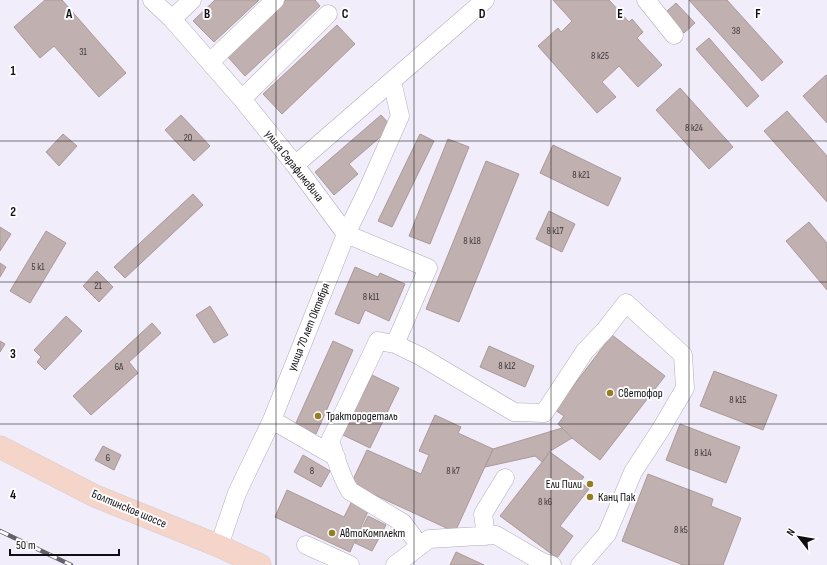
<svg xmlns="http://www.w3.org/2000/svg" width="827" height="565" viewBox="0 0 827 565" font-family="'Sofia Sans Condensed',sans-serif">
<rect width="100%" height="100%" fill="#f2edfa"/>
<!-- building -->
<path fill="#c0b0af" stroke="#aa9a99" d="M45,0h17l64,73 -27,24 -45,-51 -14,12 -26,-31z
M215,0h44l-45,42 -21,-21z
M286,0h29l5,6 -75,70 -18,-20z
M553,0h56l20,22 3,-3 11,13 -6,6 25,27 -24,22 -19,-21 -17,16 14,15 -19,16 -59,-67 20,-18 3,4 11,-11z
M689,0h38l56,62 -21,19z
M676,3l19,20 -11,10 -18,-21z
M337,25l18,19 -73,70 -19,-20z
M709,38l50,58 -12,11 -51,-58z
M826,75l1,1v47l-24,-27z
M680,88l53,59 -24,22 -53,-59z
M787,111l40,45v46l-63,-71z
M181,115l29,31 -16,15 -29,-31z
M381,115l11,12 -43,37 9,10 -24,21 -19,-23z
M63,134l14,12 -18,20 -13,-14z
M420,134l14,7 -42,86 -14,-6z
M448,139l21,8 -39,97 -21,-8z
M553,145l68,33 -13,28 -68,-33z
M486,161l33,13 -60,148 -33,-13z
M193,194l10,11 -78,73 -11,-11z
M549,211l26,13 -13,28 -26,-13z
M809,222l18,21v47l-41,-49z
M0,227l11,7 -11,17z
M46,231l20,12 -36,60 -20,-12z
M0,263l6,4 -6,10z
M355,267l23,10 2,-4 25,11 -16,37 -24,-11 -6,14 -24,-10z
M97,271l16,16 -14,15 -16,-16z
M210,306l18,29 -14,8 -18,-28z
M66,316l16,15 -37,39 -8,-8 4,-5 -7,-7z
M152,323l9,10 -32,29 9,11 -47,42 -18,-19z
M612,335l53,41 -65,84 -28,-22 -14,-14 6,-8 -9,-6z
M0,341l5,3 -5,8z
M333,341l20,9 -37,84 -21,-9z
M489,346l45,20 -9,21 -45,-20z
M714,371l63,24 -14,35 -63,-24z
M372,375l27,13 -29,60 -27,-13 14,-44 6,3z
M435,415l26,12 -3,6 35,16 -38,83 -104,-48 16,-34 54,24 8,-19 -10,-4z
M680,424l60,23 -14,36 -60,-23z
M562,428l10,10 -25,15 1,1 -6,8 -7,-6 -50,11 8,-18z
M103,446l18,9 -7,15 -19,-10z
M550,452l34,25 -4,5 9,7 -29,37 13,10 -16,22 -57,-42z
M303,455l27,16 -9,16 -27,-15z
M648,474l65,25 -2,7 30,12 -18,47h-40l-61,-24z
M287,490l57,27 8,-16 17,8 -19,43 -75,-35z
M368,516l18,9 -14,26 -17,-8z
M456,552l28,13h-34z"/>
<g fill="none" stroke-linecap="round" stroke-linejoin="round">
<!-- minor casing -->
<g stroke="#b1acb9" stroke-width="19">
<path id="minor" d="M152,0l20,19 70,80 53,66 51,69 82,34 -33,76
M646,0l28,35
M172,19l20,-19
M210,62l65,-62
M242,99l86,-85
M295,165l190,-165
M272,420l64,37
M486,536l-3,-22 22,-36
M306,545l44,20
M219,546l18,-53 35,-73 74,-186 21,-43 33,-75 -8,-35
M420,546l-17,-23 -53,-32c-10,-15 -14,-34 -20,-50l48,-100 17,3 25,12 94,56 30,1 41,-62 20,-21 21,-27 57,52 2,33 -24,41 -28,43 -26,62 -27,31
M395,565l34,-26 67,-4 46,27 10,3"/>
</g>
<!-- major casing -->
<g stroke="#cfcfd0" stroke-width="23">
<path id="major" d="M0,447l95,49 124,50 41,19"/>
</g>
<!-- minor -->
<use href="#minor" stroke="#fff" stroke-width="18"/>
<!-- major -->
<use href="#major" stroke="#f5d4c9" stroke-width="22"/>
<!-- rail casing -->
<g stroke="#646169" stroke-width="4.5">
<path id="rail" d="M0,531l71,34"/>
</g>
<!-- rail -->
<use href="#rail" stroke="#fdfdfd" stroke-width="3" stroke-dasharray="9" stroke-linecap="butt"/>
</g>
<!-- grid -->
<path fill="none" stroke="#100e13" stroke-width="1" stroke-opacity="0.55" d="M138,0v565M276,0v565M414,0v565M551,0v565M689,0v565M0,141h827M0,282h827M0,424h827"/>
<!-- markers -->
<g fill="#957d24" stroke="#fdfdfd" stroke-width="1.5">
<circle cx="610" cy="393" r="4"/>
<circle cx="318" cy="416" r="4"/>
<circle cx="590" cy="484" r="4"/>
<circle cx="590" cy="497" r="4"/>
<circle cx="332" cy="533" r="4"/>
</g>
<g text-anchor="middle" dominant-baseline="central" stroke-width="4" stroke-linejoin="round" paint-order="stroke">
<!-- number labels -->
<g font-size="10" fill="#3c363a">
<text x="736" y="31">38</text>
<text x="83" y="52">31</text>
<text x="600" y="56">8 к25</text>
<text x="694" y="128">8 к24</text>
<text x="188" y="138">20</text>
<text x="581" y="175">8 к21</text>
<text x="555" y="231">8 к17</text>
<text x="472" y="241">8 к18</text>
<text x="38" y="267">5 к1</text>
<text x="98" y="286">21</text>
<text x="371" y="297">8 к11</text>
<text x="507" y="366">8 к12</text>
<text x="119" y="367">6А</text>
<text x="738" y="400">8 к15</text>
<text x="703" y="453">8 к14</text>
<text x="108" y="458">6</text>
<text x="312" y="471">8</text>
<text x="453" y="471">8 к7</text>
<text x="545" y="502">8 к6</text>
<text x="681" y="530">8 к5</text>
</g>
<!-- street labels -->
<g font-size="12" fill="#100e13" stroke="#fdfdfd">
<text transform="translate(294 166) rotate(52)">улица Серафимовича</text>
<text transform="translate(309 327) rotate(-68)">улица 70 лет Октября</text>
<text transform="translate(129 509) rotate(23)">Болтинское шоссе</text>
</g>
<!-- poi labels -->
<g font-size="12" fill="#100e13" stroke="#fdfdfd" text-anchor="start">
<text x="618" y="393">Светофор</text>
<text x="326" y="416">Трактородеталь</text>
<text x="582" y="484" text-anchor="end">Ели Пили</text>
<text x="598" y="497">Канц Пак</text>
<text x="340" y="533">АвтоКомплект</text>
</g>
</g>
<g font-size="13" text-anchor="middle" font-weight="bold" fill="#100e13" stroke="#fdfdfd" stroke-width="4" stroke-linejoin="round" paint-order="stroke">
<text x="69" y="18">A</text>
<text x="207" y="18">B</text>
<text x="345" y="18">C</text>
<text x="482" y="18">D</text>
<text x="620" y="18">E</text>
<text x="758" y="18">F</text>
<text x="13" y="75">1</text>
<text x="13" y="216">2</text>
<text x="13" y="358">3</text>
<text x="13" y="499">4</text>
</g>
<!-- north arrow -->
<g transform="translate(799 537) rotate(301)" stroke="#fdfdfd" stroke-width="3" paint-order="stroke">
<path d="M0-3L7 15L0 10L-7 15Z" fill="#100e13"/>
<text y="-6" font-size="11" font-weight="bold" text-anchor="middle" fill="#100e13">N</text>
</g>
<!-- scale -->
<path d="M10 549v6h109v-6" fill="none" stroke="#100e13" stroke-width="2"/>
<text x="16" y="549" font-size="12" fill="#100e13" stroke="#fdfdfd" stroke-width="3" paint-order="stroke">50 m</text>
</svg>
